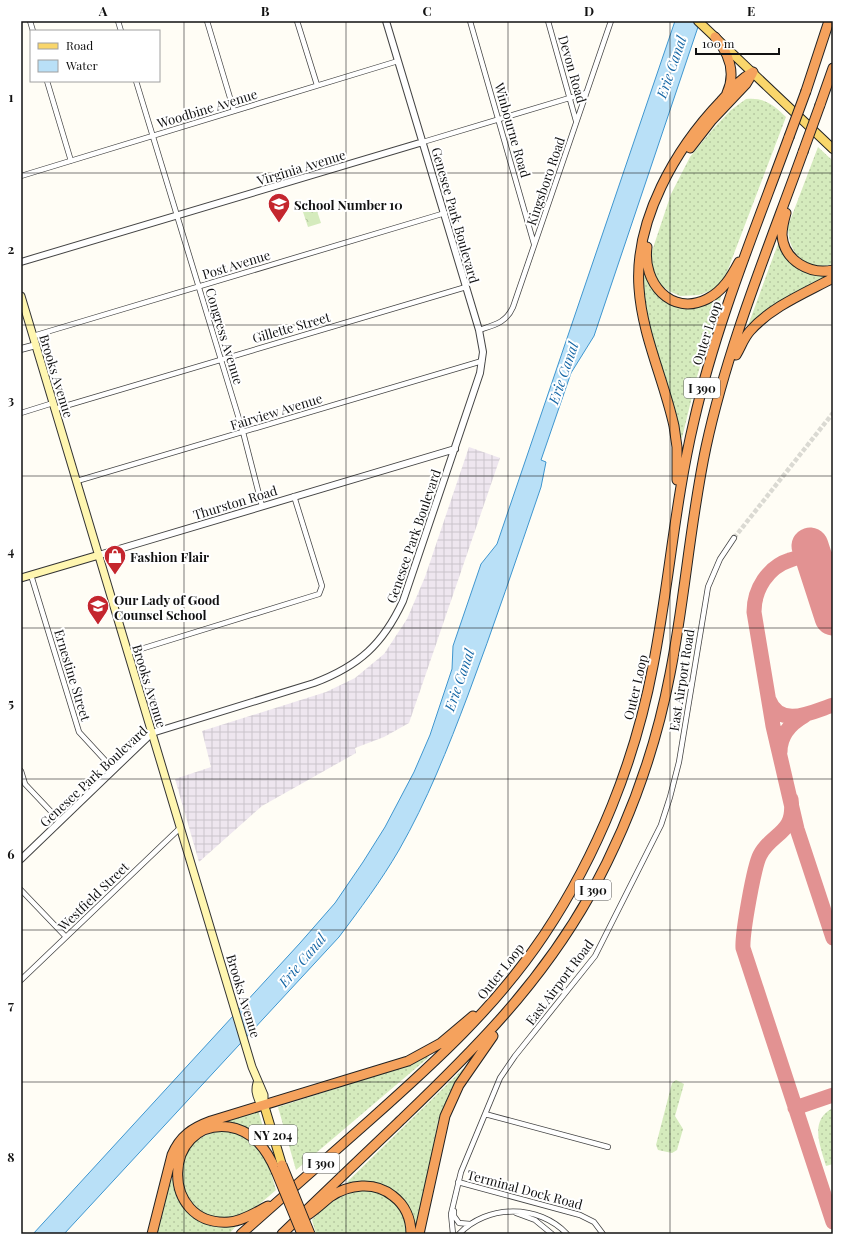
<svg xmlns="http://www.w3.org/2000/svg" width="854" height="1255" viewBox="0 0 854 1255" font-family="'Playfair Display',serif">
<defs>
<pattern id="industrial-grid" width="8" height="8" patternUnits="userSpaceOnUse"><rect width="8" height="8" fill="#eee6ef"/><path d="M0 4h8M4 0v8" fill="none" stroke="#cbc4cc"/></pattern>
<pattern id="grass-dots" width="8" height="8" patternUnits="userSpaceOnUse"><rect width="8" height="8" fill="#d5ebbd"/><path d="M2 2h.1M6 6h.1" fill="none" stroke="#b6c8a1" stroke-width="1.8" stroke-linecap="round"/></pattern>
<pattern id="park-crowns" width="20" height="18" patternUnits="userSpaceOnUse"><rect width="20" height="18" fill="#d5ebbd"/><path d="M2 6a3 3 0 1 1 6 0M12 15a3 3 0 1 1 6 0" fill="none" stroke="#b6c8a1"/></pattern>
</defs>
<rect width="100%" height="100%" fill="#fffdf5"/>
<!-- industrial -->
<path fill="url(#industrial-grid)" d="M469,447l31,11 -91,265 -25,14 -29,11 1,5 -94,53 -63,56 -24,-83 36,-12 -9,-36 124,-39 29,-14 29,-24 23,-35 18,-42z"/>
<!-- grass -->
<path fill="url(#grass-dots)" d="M746,99c18,-2 28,6 40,18l-59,155 -7,11 -8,7 -13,5 -19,1 -11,-5 -11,-8 -7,-15 1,-17 19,-57 19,-37 23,-28 18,-19z
M818,147l15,14v103c-28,8 -45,-11 -45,-38z
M779,241l6,14 48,18 -87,58z
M642,265l8,21 11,13h3l14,6 41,-10 2,2 -25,83 -14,58 -3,-1 -35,-133z
M427,1055l2,2 -133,113 -18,-63 129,-41z
M464,1068l-16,29 -10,24 -21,111h-3l-18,-38 -46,-8 -3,-4z
M676,1080l8,4 -9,32 8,13 -6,21 -5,3 -14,-3 -2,-5 16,-62z
M833,1108v56l-7,2c-6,-21 -17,-46 7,-58z
M257,1111l2,2 11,38 -44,-26v-5z
M230,1131c30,12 38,29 46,59 -13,11 -28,26 -46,29 -46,8 -71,-66 -21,-85 6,-3 15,-2 21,-3z
M173,1179c3,21 18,42 39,46 8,2 17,1 25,0l-8,9h-72l13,-54z
M362,1189c28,5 42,15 46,45h-92l-4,-14c16,-17 27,-24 50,-31z"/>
<!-- park -->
<path fill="url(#park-crowns)" d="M315,205l6,18 -13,4 -6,-18z"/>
<!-- water -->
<path fill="#b9e0f7" stroke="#3f96cf" d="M675,21h25l-106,315 -23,37 -30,87 5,2 -5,25c-24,70 -47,139 -73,208 -20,53 -41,106 -69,155 -18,31 -39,59 -60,87l-275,297h-31l267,-291 35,-40 28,-41 22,-35 29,-55 16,-37 22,-66 1,-23 28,-82 16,-20z"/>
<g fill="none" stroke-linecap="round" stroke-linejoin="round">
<!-- taxiway -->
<path stroke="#e29292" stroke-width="15" d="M820,578c-2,-5 -5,-12 -9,-16 -6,-5 -14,-5 -21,-2 -22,7 -36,29 -36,52l19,114 24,103 36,109
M830,608l-4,-27 7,-22
M769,700c11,29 43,12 64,5
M780,752c0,-16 10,-28 24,-36
M791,799c5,35 -19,33 -31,56 -6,11 -18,79 -17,93l90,274
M795,1108l38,-13"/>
<!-- runway -->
<path stroke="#e29292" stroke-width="37" d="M810,546l23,71"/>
<!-- minor-tunnel -->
<path stroke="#dbdad3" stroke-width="4.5" stroke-dasharray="4.5 2" stroke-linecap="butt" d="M734,538l99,-125"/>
<!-- minor casing -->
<g stroke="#444" stroke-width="6">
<path id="minor" d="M30,21l3,10
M118,21l3,10
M207,21l27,90
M297,21l20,64
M470,21l64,223
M548,21l28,100
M47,81l24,80
M136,81l107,351 19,74
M423,142l163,-49
M21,176l377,-115
M479,330c15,-5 27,-7 34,-23l98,-286
M33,336l412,-123
M55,409l411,-122
M21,413l32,-10
M77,481l405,-120
M31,575l48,157 35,38
M128,653l191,-59 3,-8 -28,-90
M21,771l4,13 35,37
M21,890l45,47
M21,980l159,-152
M485,1114l123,33
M458,1182l122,33 14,7 9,12
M454,1211v5l5,7 11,1
M516,1213l19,7 17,14
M453,1234l-2,-20 10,-42 39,-94 15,-22 80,-100 66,-131 9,-28 9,-35 29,-175 12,-28 14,-21
M459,1234c28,-30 80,-30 108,0"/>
</g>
<!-- tertiary casing -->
<g stroke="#444" stroke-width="8">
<path id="tertiary" d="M21,262l402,-120
M21,349l15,-4
M99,555l356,-106
M21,859l131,-126 162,-50c45,-17 69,-39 89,-82l73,-216 4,-12 3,-21 -4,-22 -93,-309"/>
</g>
<!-- secondary casing -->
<g stroke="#333" stroke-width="9">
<path id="secondary" d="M21,296l231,771 12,28v10
M21,578l78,-23
M257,1083c-2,7 -1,11 2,18l5,3"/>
</g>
<!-- primary casing -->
<g stroke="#222" stroke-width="10">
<path id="primary" d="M698,21l135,128
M264,1105l18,60"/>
</g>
<!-- motorway casing -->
<g stroke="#222" stroke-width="11">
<path id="motorway" d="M715,37c14,16 21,36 12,56
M806,91l23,-70
M820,105l13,-37
M690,148l21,-27 35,-37 6,-10
M786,213c-2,7 -4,15 -4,22 2,26 28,40 51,35
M647,247c-5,35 24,70 60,52 16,-8 24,-22 32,-37
M736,355c5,-8 7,-16 14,-24 21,-24 55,-38 83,-53
M677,480v-33l-3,-21c-10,-46 -32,-91 -35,-138 -5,-68 37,-140 82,-187 10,-11 19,-22 32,-29
M268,1206c-12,6 -25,15 -39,16 -70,5 -67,-103 0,-95 25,4 38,23 47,44
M301,1219c12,-6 19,-14 29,-22 19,-13 45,-16 63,-1 12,9 18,23 18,38
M152,1234l20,-79c8,-19 20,-27 39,-34l197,-60 33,-18 32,-27
M241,1234c43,-38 86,-76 129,-114 64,-57 126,-113 174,-185 54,-81 91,-174 109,-269 16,-82 22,-165 41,-245 22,-97 61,-191 95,-284
M282,1234c40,-39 80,-77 121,-116 73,-70 137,-134 187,-223 38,-69 65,-143 80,-221 15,-75 20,-152 36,-227 22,-102 62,-198 97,-295
M419,1234l26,-118 14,-31 34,-49"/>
</g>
<!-- minor -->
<use href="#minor" stroke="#fff" stroke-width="4.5"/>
<!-- tertiary -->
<use href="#tertiary" stroke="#fff" stroke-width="6"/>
<!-- secondary -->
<use href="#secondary" stroke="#fff6b0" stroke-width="7"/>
<!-- primary -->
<use href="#primary" stroke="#f9d66b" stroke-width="8"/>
<!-- motorway -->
<use href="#motorway" stroke="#f5a25d" stroke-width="9"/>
<!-- motorway-bridge casing -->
<g stroke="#222" stroke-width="11" stroke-linecap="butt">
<path id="motorway-bridge" d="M789,137l17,-46
M803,152l17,-47
M282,1165l28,69
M276,1171l26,63"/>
</g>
<!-- motorway-bridge -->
<use href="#motorway-bridge" stroke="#f5a25d" stroke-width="9"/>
</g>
<!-- grid -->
<path fill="none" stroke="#111" stroke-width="1" stroke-opacity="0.55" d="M184,21v1213M346,21v1213M508,21v1213M670,21v1213M21,173h812M21,325h812M21,476h812M21,628h812M21,779h812M21,930h812M21,1082h812"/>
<!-- icons -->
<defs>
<g id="school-pin" transform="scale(1.15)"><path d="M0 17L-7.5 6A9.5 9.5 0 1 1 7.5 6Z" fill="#c4262e" stroke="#fff"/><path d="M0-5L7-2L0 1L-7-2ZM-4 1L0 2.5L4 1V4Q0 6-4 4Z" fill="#fff"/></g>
<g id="shop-pin" transform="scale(1.15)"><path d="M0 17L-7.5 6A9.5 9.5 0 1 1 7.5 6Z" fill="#c4262e" stroke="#fff"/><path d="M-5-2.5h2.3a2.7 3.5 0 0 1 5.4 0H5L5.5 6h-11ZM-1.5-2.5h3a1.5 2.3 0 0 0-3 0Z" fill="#fff"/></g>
</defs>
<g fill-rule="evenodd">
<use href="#school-pin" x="279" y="204"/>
<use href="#shop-pin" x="115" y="556"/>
<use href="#school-pin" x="98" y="606"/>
</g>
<g text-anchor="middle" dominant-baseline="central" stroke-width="4" stroke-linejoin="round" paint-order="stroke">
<!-- shield labels -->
<g fill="#fff" stroke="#585858" stroke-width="1">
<rect x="684" y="378" width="36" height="20" rx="3"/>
<rect x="575" y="880" width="36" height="20" rx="3"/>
<rect x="249" y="1125" width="48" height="20" rx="3"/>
<rect x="303" y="1153" width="36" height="20" rx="3"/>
</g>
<g font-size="12" font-weight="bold" fill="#111">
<text x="702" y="388">I 390</text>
<text x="593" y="890">I 390</text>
<text x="273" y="1135">NY 204</text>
<text x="321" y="1163">I 390</text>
</g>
<!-- street labels -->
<g font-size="13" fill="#111" stroke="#fff">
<text transform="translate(573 69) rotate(74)">Devon Road</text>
<text transform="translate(207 108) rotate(-17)">Woodbine Avenue</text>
<text transform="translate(513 130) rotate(74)">Winbourne Road</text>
<text transform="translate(301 167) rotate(-17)">Virginia Avenue</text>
<text transform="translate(545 181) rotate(-71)">Kingsboro Road</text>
<text transform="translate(456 215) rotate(74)">Genesee Park Boulevard</text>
<text transform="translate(236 264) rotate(-17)">Post Avenue</text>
<text transform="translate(291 327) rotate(-16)">Gillette Street</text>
<text transform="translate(706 333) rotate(-72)">Outer Loop</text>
<text transform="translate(225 336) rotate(73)">Congress Avenue</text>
<text transform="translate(57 376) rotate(73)">Brooks Avenue</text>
<text transform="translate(276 411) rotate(-17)">Fairview Avenue</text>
<text transform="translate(235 502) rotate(-17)">Thurston Road</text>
<text transform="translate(413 536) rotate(-71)">Genesee Park Boulevard</text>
<text transform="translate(73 675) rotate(73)">Ernestine Street</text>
<text transform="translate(681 680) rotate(-81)">East Airport Road</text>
<text transform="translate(150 686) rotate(73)">Brooks Avenue</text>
<text transform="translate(635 687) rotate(-77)">Outer Loop</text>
<text transform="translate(93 776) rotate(-43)">Genesee Park Boulevard</text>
<text transform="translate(93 896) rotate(-44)">Westfield Street</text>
<text transform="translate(500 971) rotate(-52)">Outer Loop</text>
<text transform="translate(559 982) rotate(-53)">East Airport Road</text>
<text transform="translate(244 996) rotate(73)">Brooks Avenue</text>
<text transform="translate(525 1189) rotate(15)">Terminal Dock Road</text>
</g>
<!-- poi labels -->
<g font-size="13" font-weight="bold" fill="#111" stroke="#fff" text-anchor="start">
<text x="294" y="204">School Number 10</text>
<text x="130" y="556">Fashion Flair</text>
<text x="114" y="599">Our Lady of Good<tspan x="114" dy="15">Counsel School</tspan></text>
</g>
<!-- water labels -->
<g font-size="14" font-style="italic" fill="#1768a6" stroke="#fff">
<text transform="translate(671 67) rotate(-71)">Erie Canal</text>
<text transform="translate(563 373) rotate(-71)">Erie Canal</text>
<text transform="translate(459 680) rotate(-71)">Erie Canal</text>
<text transform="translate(302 960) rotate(-50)">Erie Canal</text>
</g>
</g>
<!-- border -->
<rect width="854" height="1255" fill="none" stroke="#ffffff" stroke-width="44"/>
<!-- legend -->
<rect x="30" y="30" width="130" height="52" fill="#ffffff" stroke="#a0a0a0"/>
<rect x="38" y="43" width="20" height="6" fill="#f9d66b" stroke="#a0a0a0"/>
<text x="66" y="50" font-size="12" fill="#111111">Road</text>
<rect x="38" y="60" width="20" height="12" fill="#b9e0f7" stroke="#a0a0a0"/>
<text x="66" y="70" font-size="12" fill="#111111">Water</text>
<!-- scale -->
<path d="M696 48v6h83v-6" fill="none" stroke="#111111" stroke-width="2"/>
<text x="702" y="48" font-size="12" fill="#111111" stroke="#ffffff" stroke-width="3" paint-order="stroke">100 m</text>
<rect x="22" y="22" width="810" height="1211" fill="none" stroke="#111" stroke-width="1.5"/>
<g font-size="13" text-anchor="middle" font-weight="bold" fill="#111">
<text x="103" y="16">A</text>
<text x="265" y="16">B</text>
<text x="427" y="16">C</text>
<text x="589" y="16">D</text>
<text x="751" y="16">E</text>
<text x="11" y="102">1</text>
<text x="11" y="254">2</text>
<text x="11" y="405">3</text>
<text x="11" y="556">4</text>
<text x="11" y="708">5</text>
<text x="11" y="859">6</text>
<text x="11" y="1010">7</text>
<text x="11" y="1162">8</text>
</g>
</svg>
